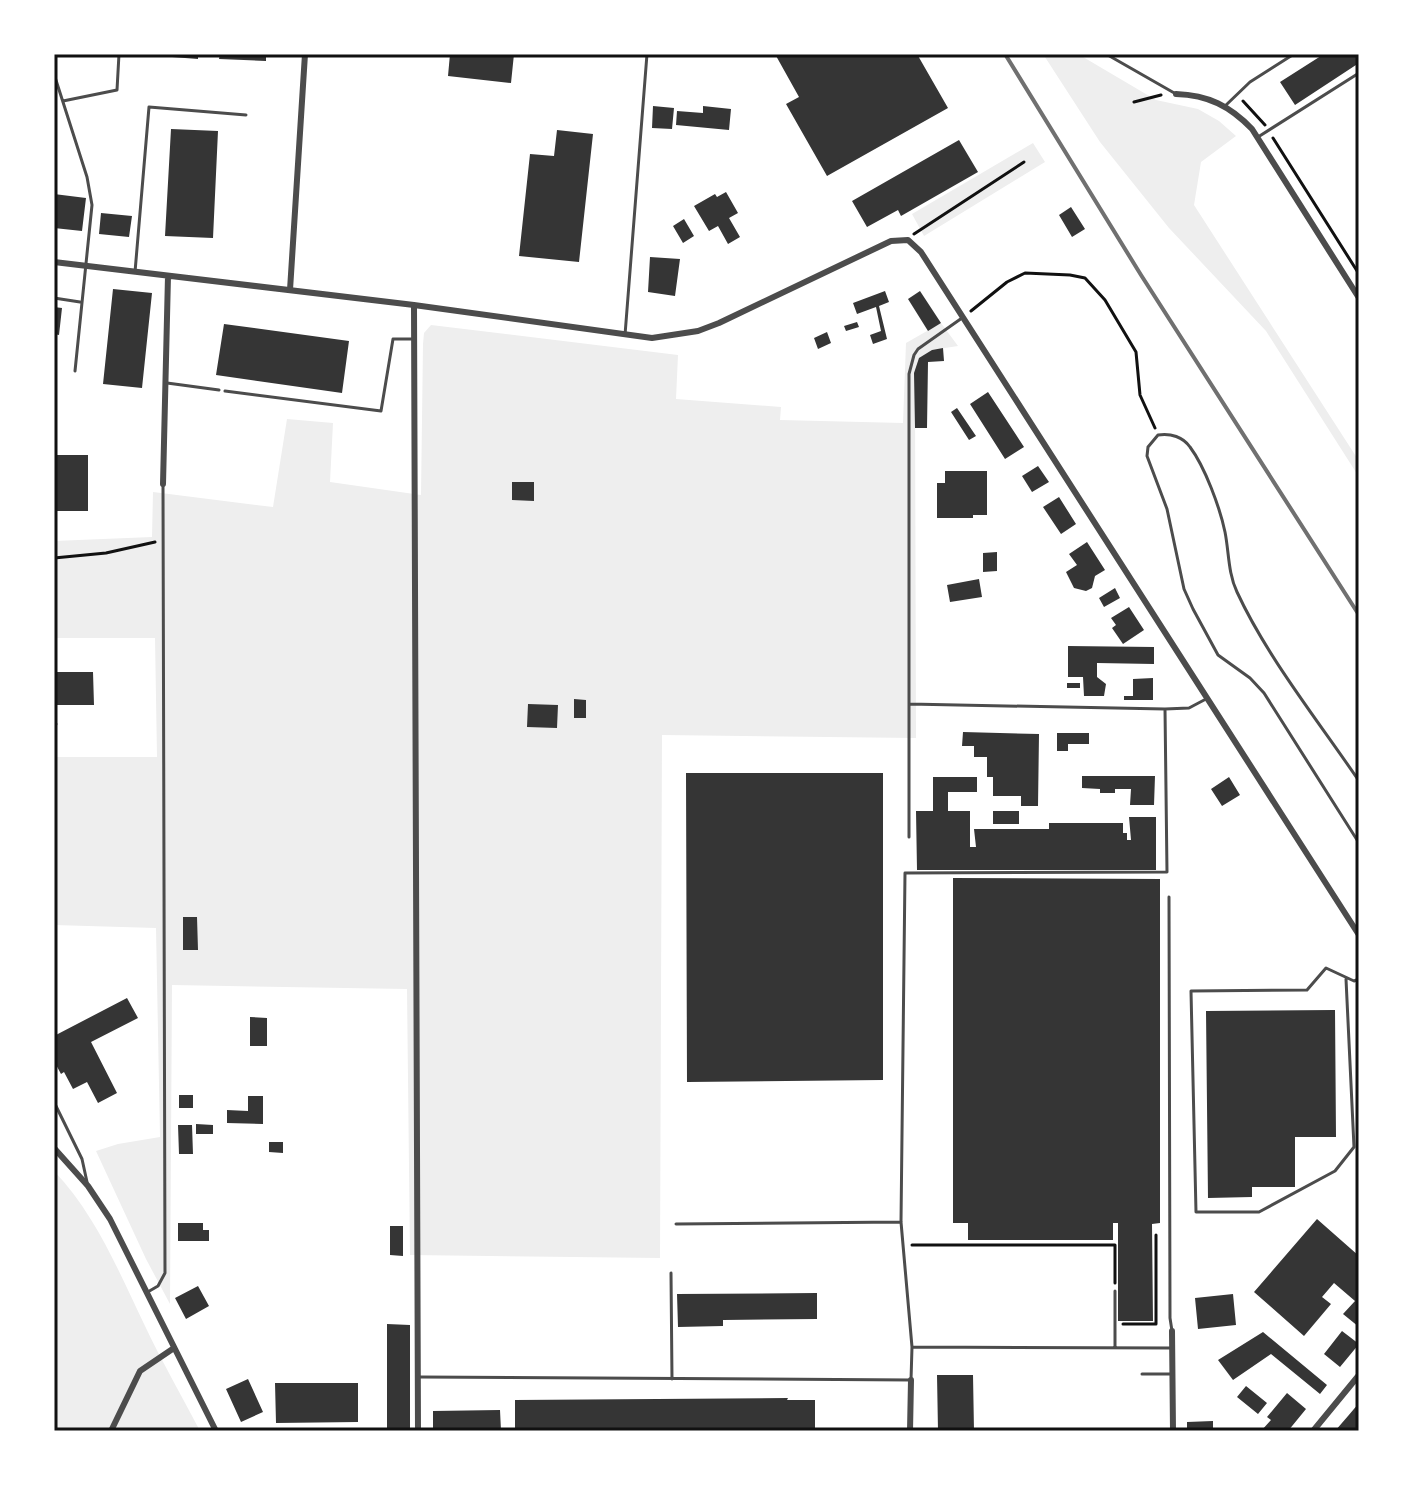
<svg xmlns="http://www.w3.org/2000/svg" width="1413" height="1485" viewBox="0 0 1413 1485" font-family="Commissioner,sans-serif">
<rect width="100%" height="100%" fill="#fff"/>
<!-- green -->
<path fill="#eee" d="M1043,54h35l78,46 42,9 21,12 17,15 -35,26 -7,43 165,256v16l-93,-146 -97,-103 -69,-86z
M1033,143l12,19 -121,74 -12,-22z
M941,323l17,23 -26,4 -17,41 1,347 -254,-3 -2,523 -250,-3 -3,-266 -235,-4 -2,319 -24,-45 -50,-108 22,-7 42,-7 -4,-209 -102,-3v-168h103l-2,-119h-101v-97l98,-4 1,-45 120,15 14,-88 46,4 -3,59 91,13 2,-151 1,-11 7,-8 247,30 -2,44 105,8 -1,13 123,3 3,-80z
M54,1171c42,44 65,101 91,155 17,36 37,70 55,105h-146z"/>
<!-- building -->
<path fill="#353535" d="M159,54h39v5l-39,-3z
M220,54h46v7l-47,-2z
M450,54h64l-3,29 -63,-7z
M775,54h142l31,54 -121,68 -41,-72 13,-7z
M1324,54h35v9l-64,42 -15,-23z
M653,106l21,2 -2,21 -20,-1z
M703,106l28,3 -2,21 -53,-5 1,-14 26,2z
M171,129l47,2 -5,107 -48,-2z
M557,130l36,4 -14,128 -60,-6 11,-102 24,2z
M959,140l19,32 -77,44 -3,-6 -31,17 -15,-26z
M726,192l12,21 -9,5 11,19 -12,7 -10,-18 -9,5 -15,-25 21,-12 2,3z
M54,194l32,4 -4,33 -28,-3z
M1071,207l14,22 -13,8 -13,-22z
M101,213l31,3 -3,21 -30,-3z
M684,219l10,17 -11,7 -10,-17z
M650,257l30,2 -5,37 -27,-4z
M113,289l39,4 -10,95 -39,-4z
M885,291l4,11 -10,4 8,33 -14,5 -3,-9 11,-4 -5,-24 -19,7 -4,-11z
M920,291l21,32 -13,8 -20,-32z
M54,307l8,1 -3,27 -5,-1z
M857,322l2,5 -13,4 -2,-5z
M224,324l125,17 -7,52 -126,-18z
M827,332l4,11 -13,6 -4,-11z
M943,348l1,13 -16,1 -1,66h-12l-1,-55 5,-15 13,-8z
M988,392l36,55 -19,12 -35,-55z
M957,408l19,28 -7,4 -18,-28z
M54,455h34v56h-34z
M1038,466l11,16 -17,10 -10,-16z
M945,471h42v44h-14v3h-36v-35h8z
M512,482h22v19l-22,-1z
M1059,497l17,27 -15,10 -18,-27z
M1087,542l18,28 -10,6 -3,12 -6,3 -12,-3 -8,-16 11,-7 -8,-11z
M997,552v19l-14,1v-19z
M979,579l3,18 -32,5 -3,-17z
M1115,588l5,10 -16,9 -5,-9z
M1129,607l15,23 -21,14 -11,-16 4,-3 -5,-7z
M1068,646l86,1v17l-57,-1v14l9,7 -2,12h-20l-1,-19h-15z
M54,672h39l1,33h-40z
M1153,678v22h-29v-4h9v-17z
M1067,683h13v5h-13z
M574,699l12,1v18h-12z
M528,704l30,1 -1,23 -30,-1z
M963,732l76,2 -1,72h-17v-10h-28v-19h-6v-20h-13v-11h-12z
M1057,733h32v11h-21v7h-11z
M686,773h197v307l-196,2z
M1082,776h73l-1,29h-24l1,-16h-16v4h-15v-4l-18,-1z
M933,777h44v15h-29v19h22v36h6l-2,-18h75v-6h74v10h4v7h4l-2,-23h27v53h-239l-1,-59h17z
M1229,777l11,18 -18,11 -11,-17z
M993,811h26v13h-26z
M953,878l207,1v344l-8,1 1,97h-35v-98h-5v17h-145v-17h-15z
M183,917h14l1,33h-15z
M127,998l11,20 -47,24 26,51 -19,10 -11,-21 -14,7 -9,-17 -3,2 -7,-13 3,-2 -3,-6v-17z
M1335,1010l1,127h-41v50h-43v10l-44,1 -2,-187z
M250,1017l17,1v28h-17z
M179,1095h14v13h-14z
M248,1096h15v28l-36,-1v-13l21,1z
M196,1124l17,1v9h-17z
M178,1125h14l1,29h-14z
M269,1142h14v11l-14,-1z
M1317,1219l42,37v71l-16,-13 12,-13 -21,-18 -12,14 9,7 -27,32 -50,-44z
M178,1223h25v7h6v11h-31z
M390,1226h13v30l-13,-1z
M198,1286l11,20 -23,13 -11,-21z
M817,1293v26l-94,1v6l-45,1 -1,-33z
M1233,1294l3,31 -38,4 -3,-31z
M387,1324l23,1v106h-23z
M1342,1331l17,13 -19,23 -16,-13z
M1263,1332l64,53 -7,9 -49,-40 -38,26 -15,-20z
M937,1375h36l1,56h-36z
M248,1379l15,33 -22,10 -15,-33z
M275,1383h83v39l-82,1z
M1246,1386l21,17 -9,11 -21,-17z
M1287,1393l19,16 -18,22h-27l10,-11 -4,-3z
M788,1398l-1,2h28v31h-300v-31z
M1359,1403v28h-24l13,-15z
M500,1410l1,21h-68v-20z
M1213,1421v10h-26v-9z"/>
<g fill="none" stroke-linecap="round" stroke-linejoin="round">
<!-- path -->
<path stroke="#111" stroke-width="3" d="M1243,101l22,24
M1134,102l27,-7
M1273,138l86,136
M914,234l110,-72
M971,311l36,-29 18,-9 45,2 15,3 20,22 31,52 4,43 15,33
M54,558l52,-5 49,-11
M912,1245h203v38
M1123,1324h33v-89"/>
<!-- service -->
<path stroke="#4c4c4c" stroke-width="3" d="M1106,54l70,40
M54,74l33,103 5,28 -17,166
M63,101l54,-11 2,-36
M1225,106l25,-24 44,-28
M1258,137l101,-64
M135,272l14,-165 97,8
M54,298l26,4
M625,335l22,-281
M167,383l52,7
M225,391l156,20 12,-72h21
M909,704l256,5 24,-1 17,-9
M54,724h2
M1359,781c-40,-59 -92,-124 -122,-189 -9,-19 -8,-40 -12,-60 -5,-24 -20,-65 -35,-85 -7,-10 -19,-14 -32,-12l-10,12 -1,9 20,53 17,80 9,20 25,46 32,23 14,15 95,150
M909,837v-463l5,-19 4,-6 44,-31
M1169,897l1,421 2,13
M1346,979l8,168 -19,24 -76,41h-63l-5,-221 116,-1 19,-22 28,13 5,-2
M54,1102l28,57 5,23
M676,1224l225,-2
M671,1273l1,106
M1115,1291v57
M146,1293l12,-7 7,-13 -2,-788
M912,1347l260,1
M1142,1374h28
M420,1377l491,3 1,-33 -11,-125 4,-349 262,-1 -2,-163"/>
<!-- minor -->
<path stroke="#4c4c4c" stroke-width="6" d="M1176,94c32,1 54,12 76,35l107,169
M54,262l360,43 238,33 46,-7 21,-8 172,-82 17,-1 13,12 438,683
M290,290l15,-236
M414,305l4,1126
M163,484l5,-208
M54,1148l34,38 22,33 106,212
M1172,1331l1,100
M111,1431l29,-60 34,-23
M910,1431l1,-51
M1313,1431l46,-56"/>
<!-- rail -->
<path stroke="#707070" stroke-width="4" d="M1005,54l136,221 218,340"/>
</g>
<!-- border -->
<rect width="1413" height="1485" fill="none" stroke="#ffffff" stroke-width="112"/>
<rect x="56" y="56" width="1301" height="1373" fill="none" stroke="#111" stroke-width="3"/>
</svg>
